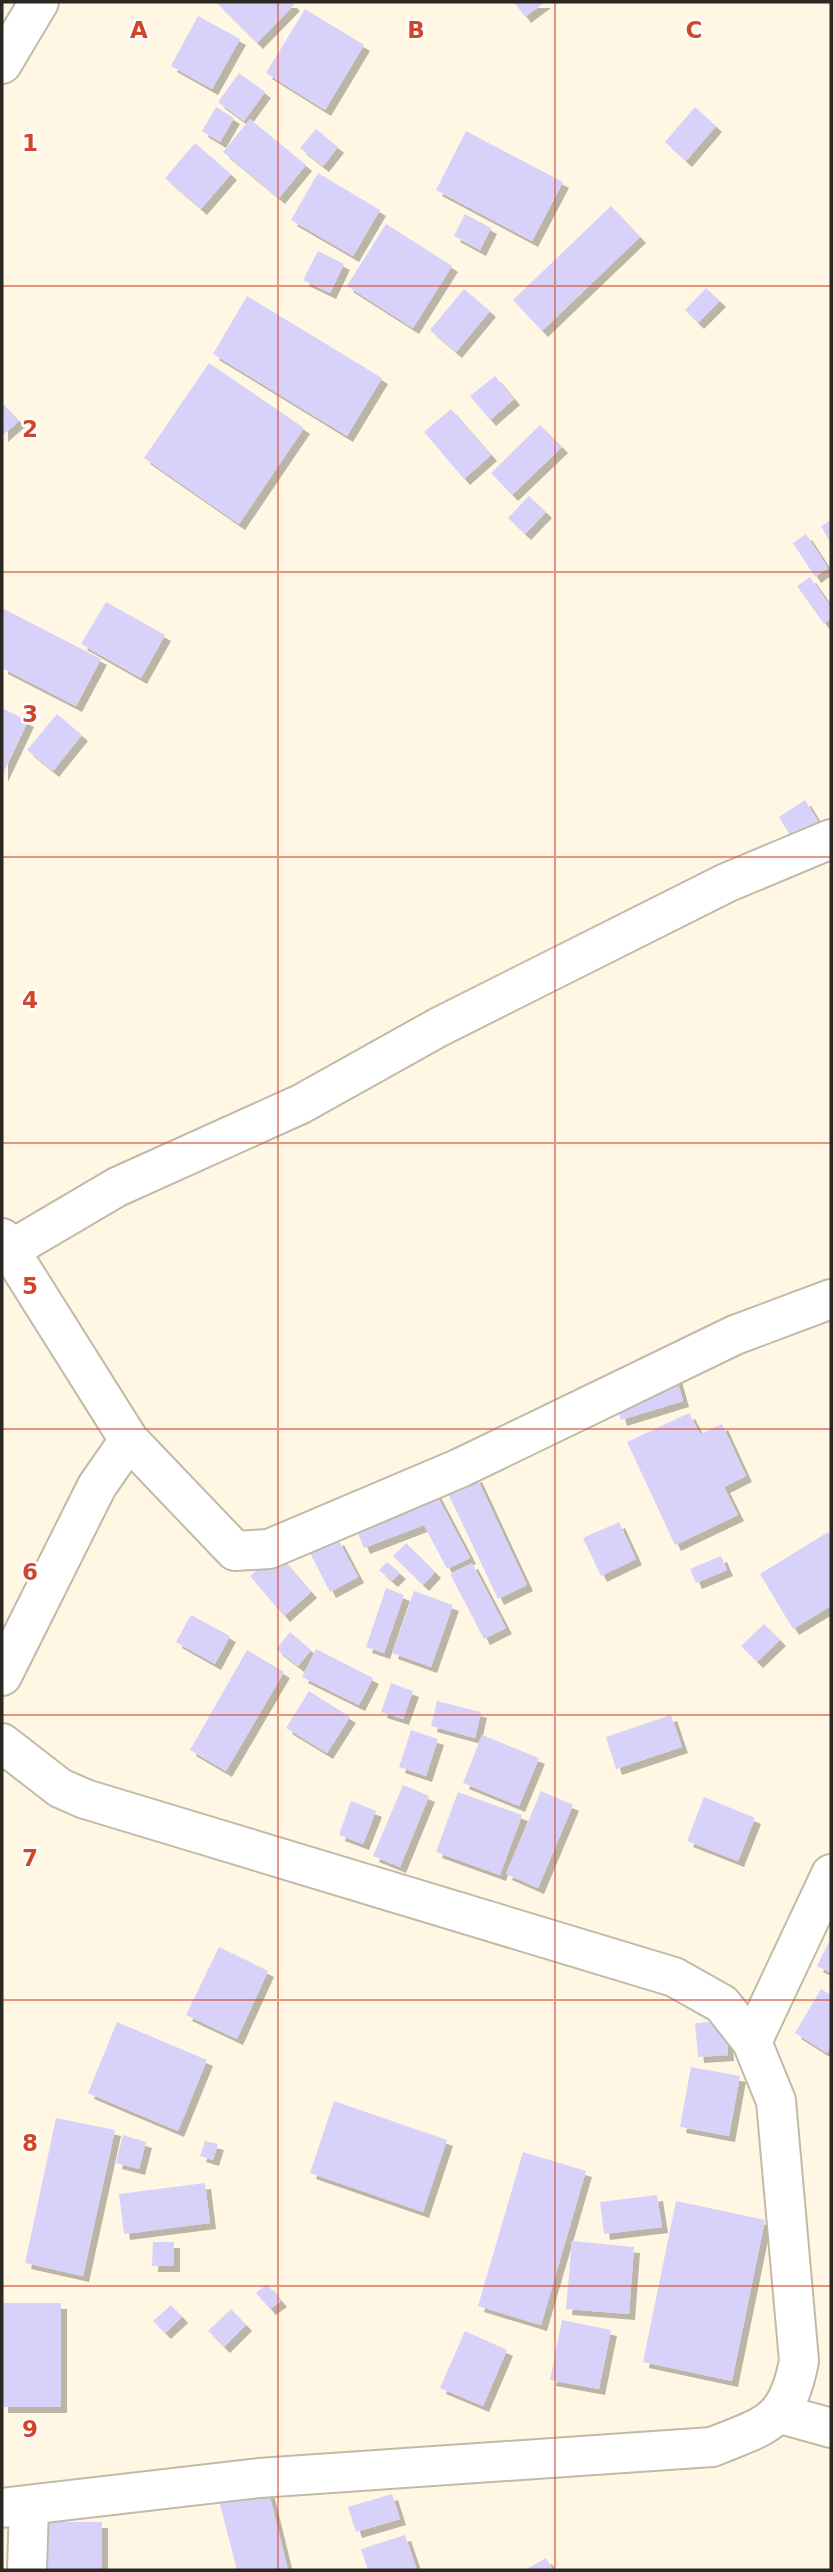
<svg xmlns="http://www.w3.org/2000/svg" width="833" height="2572" viewBox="0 0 833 2572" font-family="'DejaVu Sans',sans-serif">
<defs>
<filter id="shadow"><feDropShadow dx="6" dy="6" stdDeviation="0" flood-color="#0004"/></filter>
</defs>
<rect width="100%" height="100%" fill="#fff7e4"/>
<!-- building -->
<path fill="#d8d2fa" filter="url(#shadow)" d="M216,2h75l3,3 -37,38z
M514,2h31l-20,15z
M305,9l59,36 -39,65 -59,-37z
M198,16l42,23 -28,50 -41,-23z
M239,73l26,19 -21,29 -26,-19z
M216,107l18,11 -14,24 -18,-11z
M695,107l21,19 -30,35 -21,-19z
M250,119l56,46 -27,33 -56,-46z
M316,129l22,18 -15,19 -23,-18z
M466,131l97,51 -31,59 -96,-51z
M195,143l36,31 -30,35 -36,-31z
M318,173l62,37 -27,46 -62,-36z
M611,206l29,31 -98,94 -29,-31z
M465,214l26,14 -11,22 -26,-14z
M386,224l66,42 -39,62 -66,-42z
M318,251l26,13 -14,29 -27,-13z
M706,288l14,13 -22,22 -13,-13z
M464,289l26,22 -34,41 -26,-22z
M247,296l135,82 -35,58 -134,-82z
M209,363l95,65 -65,96 -95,-66z
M495,376l19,23 -24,21 -20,-24z
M2,403l17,18 -17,15z
M451,409l40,46 -27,24 -40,-47z
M540,425l22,22 -50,48 -21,-22z
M529,496l17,16 -21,22 -17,-16z
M831,520v24l-10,-18z
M806,534l22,34 -13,9 -22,-34z
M810,577l21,30v11l-7,6 -27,-38z
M106,602l59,33 -24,43 -60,-34z
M2,608l99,51 -25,47 -74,-38z
M2,708l26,13 -26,55z
M57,714l25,21 -29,36 -26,-21z
M805,800l13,21 -27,16 -12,-20z
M676,1376l7,25 -62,19 -7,-24z
M689,1413l11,21 22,-10 24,52 -22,11 14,28 -63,30 -48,-103z
M476,1476l51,109 -29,14 -51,-108z
M432,1486l38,72 -23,11 -23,-44 -60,23 -10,-24z
M619,1522l17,37 -35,17 -18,-38z
M828,1532l3,5v69l-38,23 -33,-55z
M338,1539l20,38 -28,15 -20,-39z
M406,1543l29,29 -12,13 -30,-29z
M277,1553l34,39 -27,24 -34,-40z
M721,1556l6,14 -31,13 -6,-14z
M387,1562l13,11 -8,8 -13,-11z
M472,1563l34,65 -22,11 -34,-65z
M386,1588l18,7 -20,58 -18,-6z
M414,1591l39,14 -22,62 -39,-14z
M191,1615l39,21 -15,28 -39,-22z
M764,1624l16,16 -23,22 -16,-16z
M290,1632l21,18 -13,16 -22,-17z
M316,1649l57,29 -14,27 -57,-28z
M247,1650l37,22 -58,99 -36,-21z
M391,1683l22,8 -10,28 -22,-7z
M309,1691l41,26 -23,36 -41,-25z
M437,1701l44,11 -6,26 -44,-12z
M671,1715l11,32 -66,22 -10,-32z
M411,1730l27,9 -12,37 -27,-9z
M482,1735l57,23 -20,48 -56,-23z
M403,1785l26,11 -29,71 -27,-11z
M541,1791l32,14 -35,83 -32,-14z
M458,1792l64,23 -22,60 -64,-23z
M704,1797l51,21 -17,43 -51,-20z
M351,1801l25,10 -13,33 -24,-9z
M831,1938v35l-14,-7z
M219,1947l49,24 -31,68 -51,-24z
M821,1989l10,6v51l-4,7 -32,-20z
M725,2021l3,34 -30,2 -3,-34z
M117,2022l90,38 -29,71 -90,-38z
M691,2067l49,9 -11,60 -49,-9z
M334,2101l113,39 -24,72 -113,-39z
M56,2118l59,12 -32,146 -58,-13z
M123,2135l23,7 -7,27 -23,-6z
M205,2141l13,3 -5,16 -13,-4z
M523,2152l63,19 -45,154 -63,-19z
M205,2183l5,40 -86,11 -5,-40z
M657,2195l5,32 -58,7 -4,-32z
M676,2201l89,19 -33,161 -89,-19z
M572,2241l62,6 -5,67 -63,-5z
M153,2242h21v24h-22z
M267,2284l14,17 -11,8 -14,-16z
M2,2303h59v104h-59z
M171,2305l11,12 -17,16 -12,-12z
M231,2309l15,16 -22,22 -16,-16z
M562,2320l49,10 -12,59 -49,-9z
M465,2331l42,19 -24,56 -43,-18z
M266,2481l22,89h-51l-20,-77z
M392,2494l8,25 -44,13 -8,-25z
M47,2522h55v48h-55z
M405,2535l12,35h-49l-7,-21z
M546,2558l7,12h-28z"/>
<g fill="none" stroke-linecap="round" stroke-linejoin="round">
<!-- minor casing -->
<g stroke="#c1baa7" stroke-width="42">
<path id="minor" d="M2,64l37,-62
M2,1238l127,202 106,111 34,-2 191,-81 275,-133 96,-36
M10,1250l107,-63 184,-83 138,-77 287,-144 105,-44
M2,1676l95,-190 32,-46
M2,1743l58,45 25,11 589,178 48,27 30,38 24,59 23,260c-12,62 -32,64 -87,86l-453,31 -257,30
M752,2042l79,-168
M781,2414l50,14
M27,2570l2,-64"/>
</g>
<!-- minor -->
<use href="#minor" stroke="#fff" stroke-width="38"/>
</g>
<!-- grid -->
<path fill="none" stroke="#d0462a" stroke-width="2" stroke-opacity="0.55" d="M278,2v2568M555,2v2568M2,286h829M2,572h829M2,857h829M2,1143h829M2,1429h829M2,1715h829M2,2000h829M2,2286h829"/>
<g font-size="23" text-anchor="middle" font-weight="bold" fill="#d0462a" stroke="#fff" stroke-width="5" stroke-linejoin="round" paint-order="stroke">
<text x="139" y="38">A</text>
<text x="416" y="38">B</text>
<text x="694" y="38">C</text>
<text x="30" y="151">1</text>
<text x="30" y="437">2</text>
<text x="30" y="722">3</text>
<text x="30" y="1008">4</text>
<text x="30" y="1294">5</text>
<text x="30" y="1580">6</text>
<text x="30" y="1866">7</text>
<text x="30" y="2151">8</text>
<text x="30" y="2437">9</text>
</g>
<!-- border -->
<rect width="833" height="2572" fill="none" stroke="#2a2821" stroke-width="7"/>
</svg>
